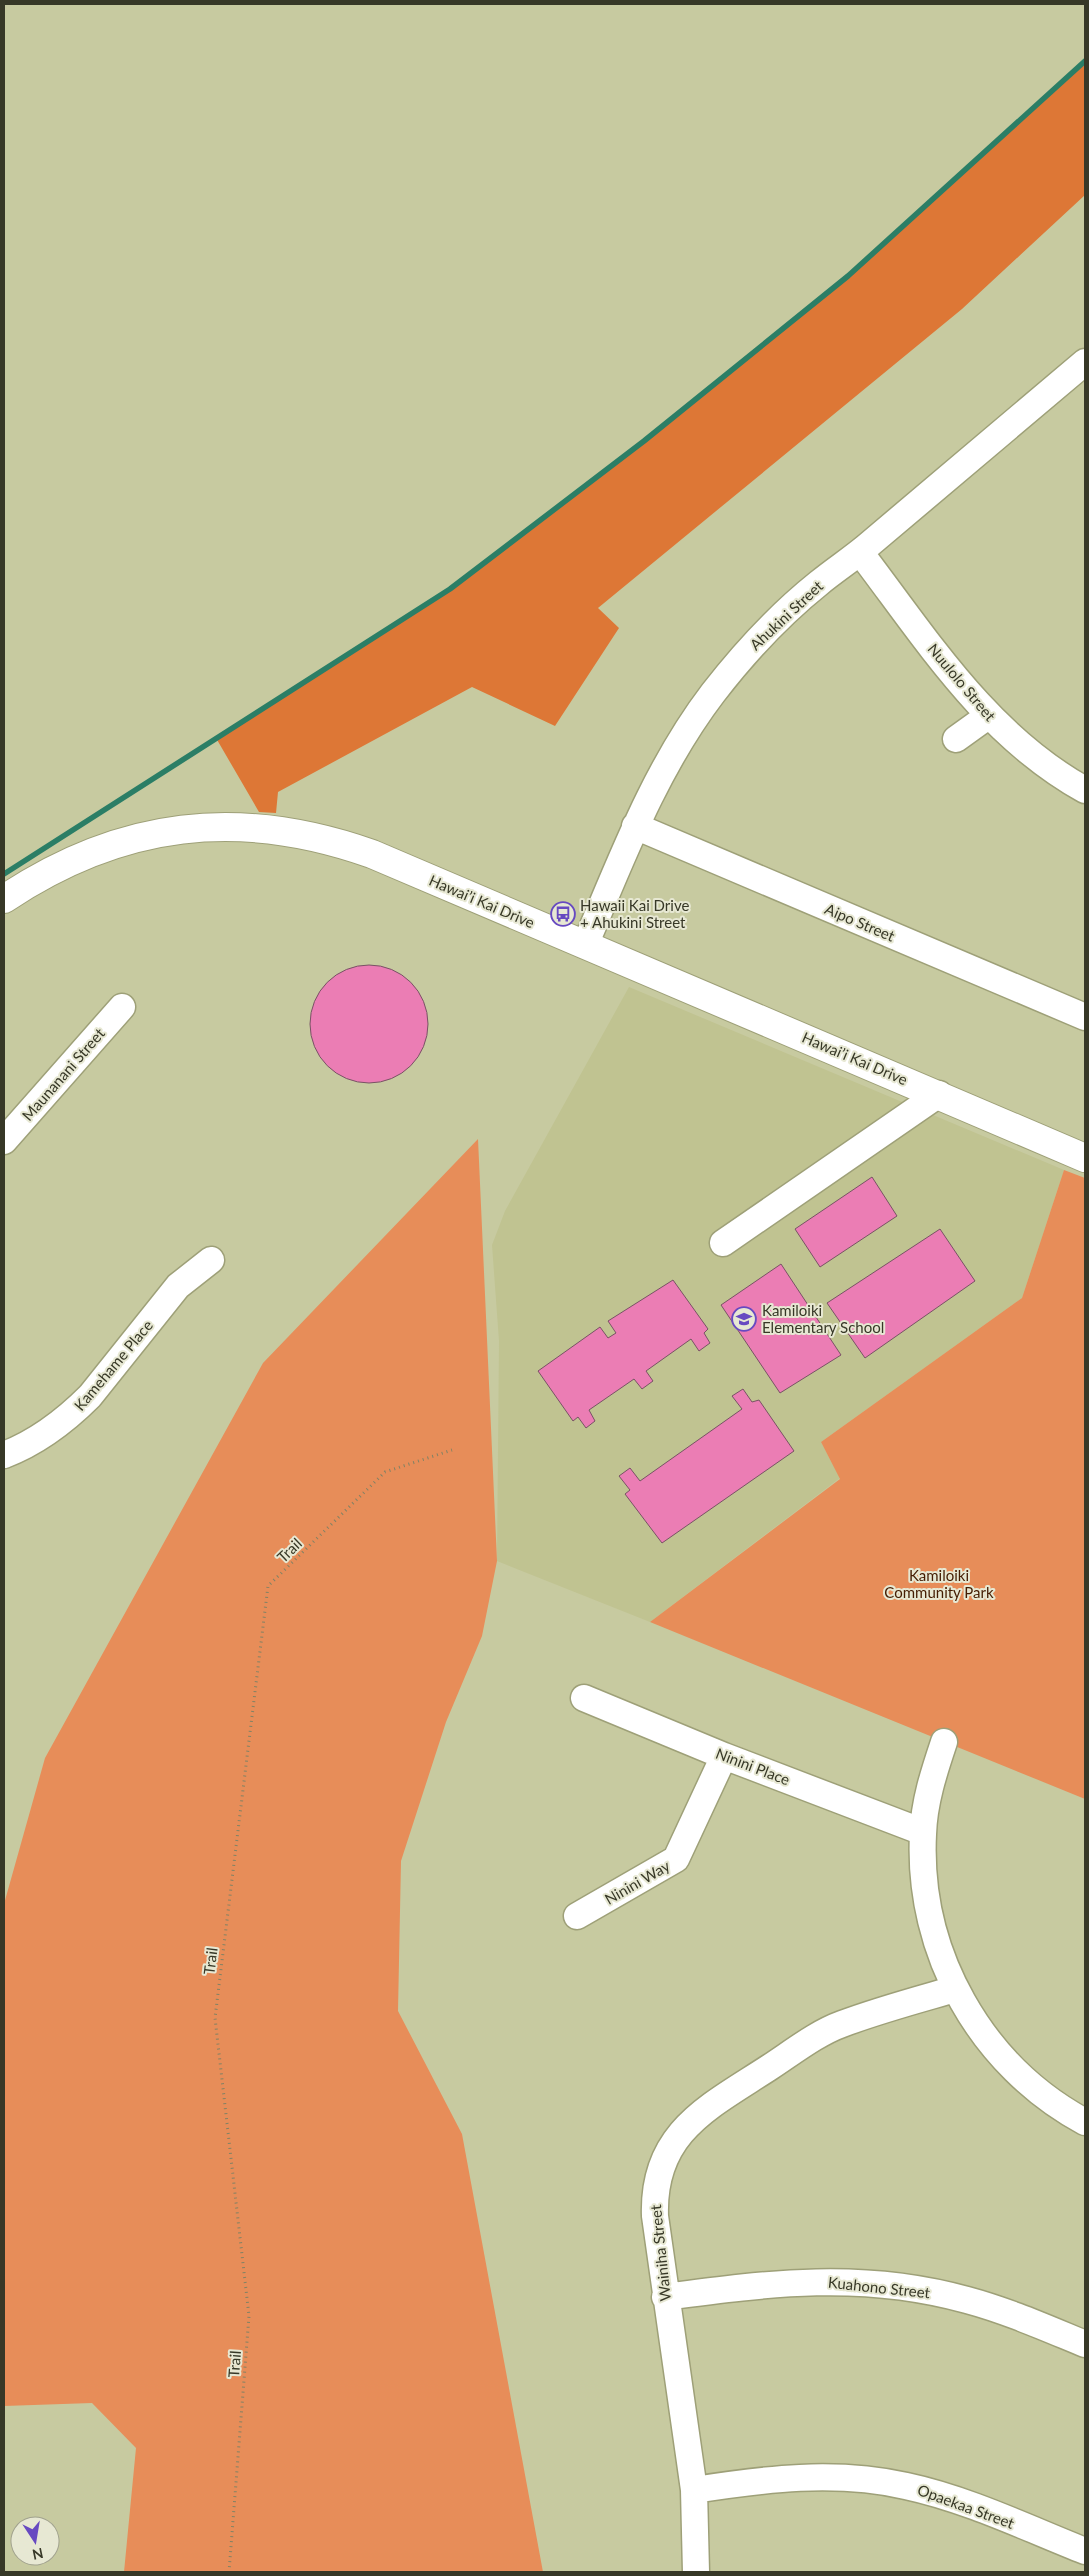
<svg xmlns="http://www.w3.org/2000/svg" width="1089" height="2576" viewBox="0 0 1089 2576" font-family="Lato,sans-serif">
<rect width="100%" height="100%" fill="#c7caa0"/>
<!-- built -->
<path fill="#c0c391" d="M629,987l435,183 -42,128 -201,144 19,36 -190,144 -153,-61 2,-220 -7,-96 13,-34z"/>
<!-- green -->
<path fill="#e78d59" d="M478,1139l19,422 -15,75 -36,86 -45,139 -3,150 64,123 81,438h-419l12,-124 -44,-45 -88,3v-502l41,-146 218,-395z
M1064,1170l21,8v621l-435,-177 190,-143 -19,-37 201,-144z"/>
<!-- forest -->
<path fill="#dd7736" d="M1085,61v134l-123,114 -364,299 21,20 -64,98 -83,-39 -194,105 -2,21 -17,-1 -43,-74 234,-149 194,-148 204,-165z"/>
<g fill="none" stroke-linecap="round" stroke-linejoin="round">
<!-- stream -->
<path stroke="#2b7e66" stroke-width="5.5" d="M4,874l446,-285 194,-148 204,-165 237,-215"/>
</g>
<!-- building -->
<path fill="#eb7db4" stroke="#785364" d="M310 1024a59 59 0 1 1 118 0a59 59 0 1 1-118 0Z
M872,1177l25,39 -77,51 -25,-38z
M940,1229l35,52 -110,77 -38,-55z
M781,1264l60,91 -61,38 -59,-88z
M673,1280l35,49 -4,4 6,10 -11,8 -8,-12 -45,32 7,10 -11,8 -8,-10 -45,31 6,11 -9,7 -8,-11 -5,4 -35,-50 62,-44 8,11 8,-5 -8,-12z
M743,1389l9,13 7,-2 35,51 -132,92 -37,-49 5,-4 -11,-14 11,-8 10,13 102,-72 -10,-13z"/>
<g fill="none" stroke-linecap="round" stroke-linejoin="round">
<!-- minor casing -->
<g stroke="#9ea078" stroke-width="29">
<path id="minor" d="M860,552c67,88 126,183 225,238
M956,739l32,-23
M635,826l450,191
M585,945c37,-87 70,-176 128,-252 31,-40 66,-78 106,-110 17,-14 36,-26 53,-41 71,-60 142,-120 213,-180
M4,1141l118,-134
M723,1243l216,-149
M4,1455c34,-13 61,-34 86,-59l88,-110 33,-26
M584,1698l140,58 199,76
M944,1742c-10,30 -20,60 -21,92 -6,119 58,232 162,288
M577,1916l99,-57 48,-103
M665,2297c105,-14 198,-26 302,3 41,11 79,28 118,44
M694,2490c71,-11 141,-20 212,-4 61,13 121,42 179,65
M696,2572l-2,-82 -39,-274c-3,-84 54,-109 115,-149 23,-15 47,-34 72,-43 37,-14 75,-24 113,-35"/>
</g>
<!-- major casing -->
<g stroke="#9ea078" stroke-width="30">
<path id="major" d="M4,899c117,-78 235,-92 368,-45l713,304"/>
</g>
<!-- path -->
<path stroke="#808264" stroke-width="3" stroke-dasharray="1 4" stroke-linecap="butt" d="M229,2572l20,-256 -34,-298 53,-432 117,-114 67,-22"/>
<!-- minor -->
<use href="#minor" stroke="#fff" stroke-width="26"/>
<!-- major -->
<use href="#major" stroke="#fff" stroke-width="28"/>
</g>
<!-- icons -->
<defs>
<g id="bus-ring" transform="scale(1.25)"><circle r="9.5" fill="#e7e8d3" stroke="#6749c1" stroke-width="1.5"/><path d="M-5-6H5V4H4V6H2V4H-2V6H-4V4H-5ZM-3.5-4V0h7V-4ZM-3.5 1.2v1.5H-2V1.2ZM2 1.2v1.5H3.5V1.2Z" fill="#6749c1"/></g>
<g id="school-ring" transform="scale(1.25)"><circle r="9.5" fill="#e7e8d3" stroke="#6749c1" stroke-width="1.5"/><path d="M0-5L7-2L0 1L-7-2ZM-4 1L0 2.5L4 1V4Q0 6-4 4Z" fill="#6749c1"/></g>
</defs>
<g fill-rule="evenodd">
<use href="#bus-ring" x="563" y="914"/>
<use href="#school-ring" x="744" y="1319"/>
</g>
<g text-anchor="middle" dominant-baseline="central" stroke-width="4" stroke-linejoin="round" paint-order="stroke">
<!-- street labels -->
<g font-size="15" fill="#373827" stroke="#e7e8d3">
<text transform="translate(786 615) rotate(-43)">Ahukini Street</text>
<text transform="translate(962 682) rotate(50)">Nuulolo Street</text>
<text transform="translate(482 901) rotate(23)">Hawai’i Kai Drive</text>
<text transform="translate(860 922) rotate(23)">Aipo Street</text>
<text transform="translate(855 1058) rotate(23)">Hawai’i Kai Drive</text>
<text transform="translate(63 1074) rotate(-49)">Maunanani Street</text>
<text transform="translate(113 1365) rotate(-50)">Kamehame Place</text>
<text transform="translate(289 1550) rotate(-44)">Trail</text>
<text transform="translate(753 1766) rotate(21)">Ninini Place</text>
<text transform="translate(637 1882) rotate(-30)">Ninini Way</text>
<text transform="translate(210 1961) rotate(-83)">Trail</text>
<text transform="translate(660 2253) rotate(-96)">Wainiha Street</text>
<text transform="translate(879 2287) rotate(6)">Kuahono Street</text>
<text transform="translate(234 2364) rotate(-86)">Trail</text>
<text transform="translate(966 2506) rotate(20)">Opaekaa Street</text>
</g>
<!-- poi labels -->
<g font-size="15" fill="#373827" stroke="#e7e8d3" text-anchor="start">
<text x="580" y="905">Hawaii Kai Drive<tspan x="580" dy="17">+ Ahukini Street</tspan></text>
<text x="762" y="1310">Kamiloiki<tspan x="762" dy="17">Elementary School</tspan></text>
</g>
<!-- park labels -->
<g font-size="15" fill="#441c02" stroke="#e7e8d3">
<text x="939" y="1575">Kamiloiki<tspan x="939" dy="17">Community Park</tspan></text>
</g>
</g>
<!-- border -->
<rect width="1089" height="2576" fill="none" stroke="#373827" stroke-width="10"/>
<!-- north arrow -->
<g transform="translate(35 2541) rotate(168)"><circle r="24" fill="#e7e8d3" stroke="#a1a28e"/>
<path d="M0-4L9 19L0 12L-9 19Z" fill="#6749c1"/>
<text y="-8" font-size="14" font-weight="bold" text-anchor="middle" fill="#373827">N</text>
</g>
</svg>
